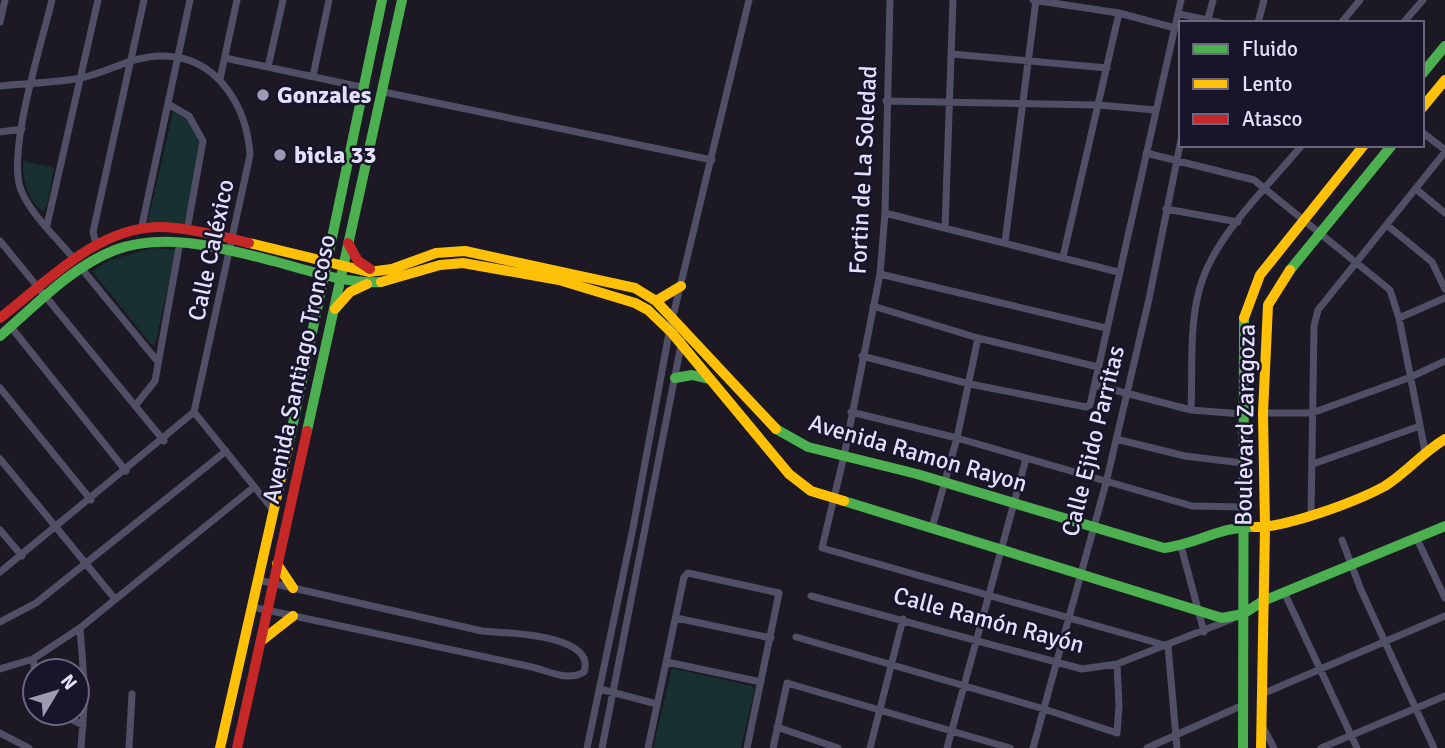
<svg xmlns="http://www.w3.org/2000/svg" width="1445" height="748" viewBox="0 0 1445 748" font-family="Signika,sans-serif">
<rect width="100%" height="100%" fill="#1c1925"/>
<!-- green -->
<path fill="#183031" d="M173,112c17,3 25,20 27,36l-16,76 -33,-1 -3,-2z
M23,161l31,7 -7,37 -4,6c-16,-10 -20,-33 -20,-50z
M153,248l23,2 -21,95 -4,-1 -59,-73 18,-11z
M672,668l83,19 -14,61h-88z"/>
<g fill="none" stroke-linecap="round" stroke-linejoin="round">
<!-- street -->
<path stroke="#504f65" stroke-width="7" d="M52,0c-10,42 -46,154 -31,190 10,25 36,48 53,69
M890,0l-5,213 -5,61 -36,182 -22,92 346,98 9,102
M1033,0l86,13 56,15
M1179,14l42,9
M0,22l5,-22
M1207,23l6,-23
M1258,23l6,-23
M1341,23l19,-23
M1403,23l20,-23
M951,54l156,14
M225,58l136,29
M268,67l15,-67
M313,76l16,-76
M220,79l17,-79
M0,86c26,-3 55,-3 81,-8 28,-6 53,-23 83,-22 54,1 83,51 86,99l-56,257 -194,160
M384,92l328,68
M886,101l212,4 58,5
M168,104l21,12 14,25 -16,89
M0,132l22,-3
M1422,132l23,18
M1146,153l108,27 136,110 9,28 26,133
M1416,189l29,24
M1166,209l72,13
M885,213l233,59
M47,225l51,-225
M1387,225l45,37 13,27
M945,228l8,-228
M141,230l49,-230
M0,241l164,200
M1005,242l31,-242
M96,244l-3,-12 51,-232
M1063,257l56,-244
M82,269l76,93
M880,274l226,54
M873,306l105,32 120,29
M1399,318l46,-20
M11,327l115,144
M862,356l108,28 116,23 4,-2 91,-405
M1095,385l96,25 52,4
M0,388l91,112
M135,406l20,-25 25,-139
M1191,410c2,-42 -3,-92 12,-132 17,-47 67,-94 99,-133
M194,412l80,99
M851,412l106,26 235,68 51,1
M1263,413h49l99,-36 34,-16
M1116,439l69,17 57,7
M0,459l115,140
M1313,464l107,-38
M1311,515l3,-189 4,-16 127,-158
M932,528l25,-90 21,-100
M0,530l22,26
M1416,537l29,61
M1342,540l19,50 73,158
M1181,546l23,86
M1284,592l73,156
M811,596l271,73 35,-5 115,-45
M252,607l280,60c17,4 35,15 52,5 13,-38 -78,-39 -102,-41l-224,-51
M676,618l95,20
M0,622l36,-19 190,-152
M80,628l5,66 -4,54
M796,637l248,72 73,24 2,-27 -2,-42
M33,659l2,12
M667,662l94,20
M0,669l33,-10 47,-31 174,-141
M600,689l57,15
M1262,694l183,-78
M59,713l24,12
M777,727l61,21
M1263,727l11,21
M0,733l29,15
M129,748l3,-54
M587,748l46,-220 36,-195 80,-333
M602,748l80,-408
M648,748l36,-171 4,-4 91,20 -32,155
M773,748l14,-65 223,65
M870,748l33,-129
M947,748l79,-289
M1033,748l73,-265 43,-184 32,-159
M1147,748l96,-43
M1321,748l124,-52"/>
<!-- fast -->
<path stroke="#4caf50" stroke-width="10" d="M1422,74l23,-28
M1290,270l102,-125
M0,336c35,-30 71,-69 115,-86 51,-19 111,-1 162,12 33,9 70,22 104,20
M675,378l17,-3 17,4
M776,429l32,18 109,27 247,74c34,-4 56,-22 91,-21
M307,431l95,-431
M288,447l94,-447
M844,501l378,117 21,-4 20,-13 182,-75
M1243,748l1,-430"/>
<!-- slow -->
<path stroke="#ffc107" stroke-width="10" d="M1422,108l23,-28
M249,243l120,29 23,-3 44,-16 29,-2 170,37 21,13 120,128
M381,282l59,-17 23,-2 96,17 76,23 13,7 24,23 117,141 22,17 33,10
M656,301l25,-15
M335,309l15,-17 17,-8
M1244,318l16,-43 104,-130
M1255,527c30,1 103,-26 130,-41 22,-14 38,-34 60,-47
M277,564l16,24
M261,641l32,-25
M220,748l68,-301
M1261,748l4,-221 -2,-114 5,-108 22,-35"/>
<!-- jam -->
<path stroke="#c62828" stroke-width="10" d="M348,243l10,18 12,8
M0,318c46,-35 96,-90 158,-91 28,0 63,9 91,16
M237,748l70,-317"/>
</g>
<!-- markers -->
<g fill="#9d9ab1" stroke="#18142a" stroke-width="2.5">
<circle cx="263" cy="95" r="7"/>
<circle cx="280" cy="155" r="7"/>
</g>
<g text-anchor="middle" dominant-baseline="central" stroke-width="5" stroke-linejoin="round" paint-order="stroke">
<!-- poi labels -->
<g font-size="24" font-weight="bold" fill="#e3e0fc" stroke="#18142a" text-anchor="start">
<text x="277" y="95">Gonzales</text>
<text x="294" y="155">bicla 33</text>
</g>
<!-- street labels -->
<g font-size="24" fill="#e3e0fc" stroke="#18142a">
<text transform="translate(863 170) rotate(-87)">Fortin de La Soledad</text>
<text transform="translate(211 250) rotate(-78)">Calle Caléxico</text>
<text transform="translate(299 369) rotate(-78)">Avenida Santiago Troncoso</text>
<text transform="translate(1245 425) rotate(-89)">Boulevard Zaragoza</text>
<text transform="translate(1093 441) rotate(-76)">Calle Ejido Parritas</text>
<text transform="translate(918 453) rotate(16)">Avenida Ramon Rayon</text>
<text transform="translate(989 620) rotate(15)">Calle Ramón Rayón</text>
</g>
</g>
<!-- legend -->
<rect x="1179" y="21" width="245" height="126" fill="#18142a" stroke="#69667e" stroke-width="2"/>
<rect x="1193" y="44" width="35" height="10" fill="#4caf50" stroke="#69667e" stroke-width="2"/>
<text x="1242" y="56" font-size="21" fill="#e3e0fc">Fluido</text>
<rect x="1193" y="79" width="35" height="10" fill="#ffc107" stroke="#69667e" stroke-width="2"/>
<text x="1242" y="91" font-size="21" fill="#e3e0fc">Lento</text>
<rect x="1193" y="114" width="35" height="10" fill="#c62828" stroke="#69667e" stroke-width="2"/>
<text x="1242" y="126" font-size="21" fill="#e3e0fc">Atasco</text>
<!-- north arrow -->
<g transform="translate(56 692) rotate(52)"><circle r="33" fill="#18142a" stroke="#69667e" stroke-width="2"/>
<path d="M0-5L12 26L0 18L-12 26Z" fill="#9d9ab1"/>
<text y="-10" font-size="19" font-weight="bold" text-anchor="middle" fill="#e3e0fc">N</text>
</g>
</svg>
